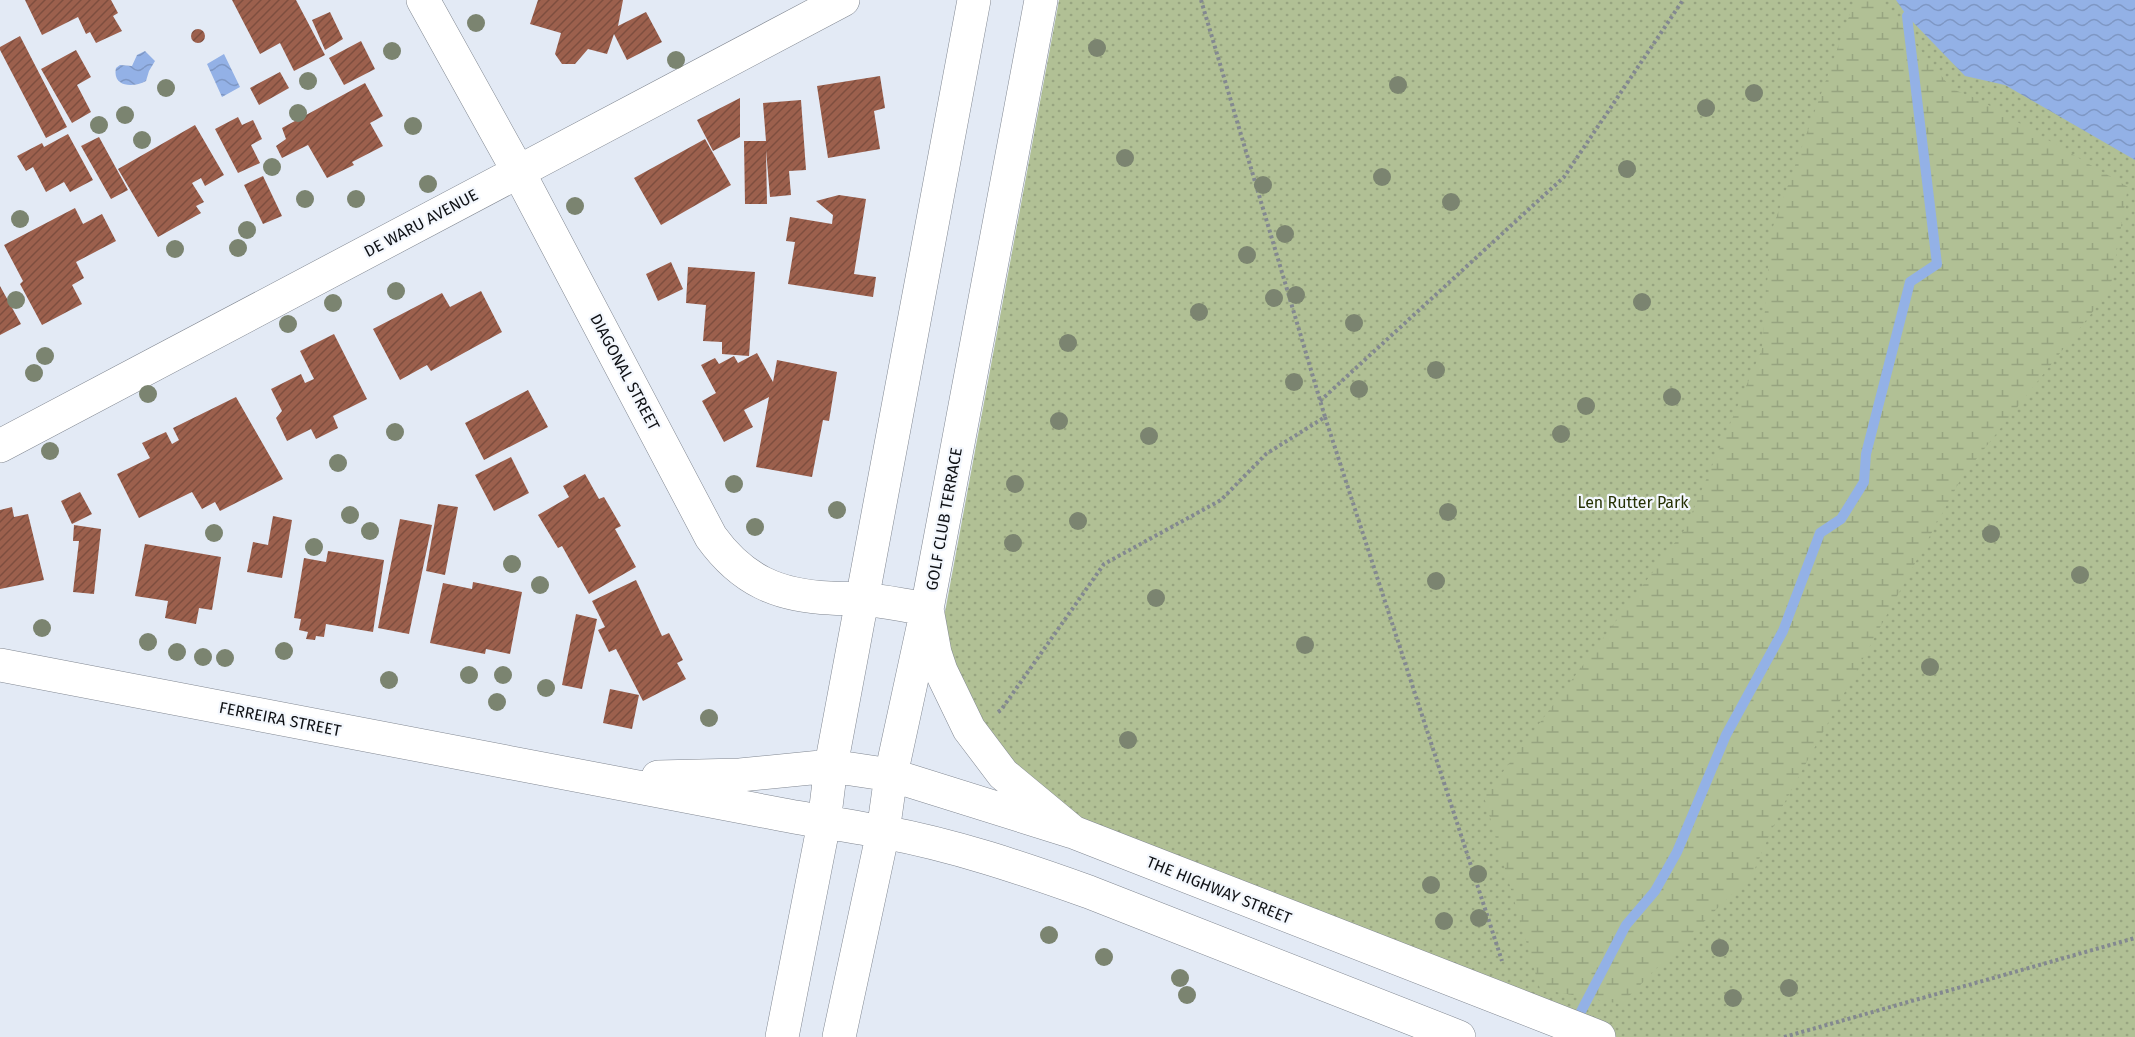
<svg xmlns="http://www.w3.org/2000/svg" width="2135" height="1037" viewBox="0 0 2135 1037" font-family="'Fira Sans',sans-serif">
<defs>
<pattern id="grass-dots" width="8" height="8" patternUnits="userSpaceOnUse" patternTransform="scale(1.5)"><rect width="8" height="8" fill="#b1c095"/><path d="M2 2h.1M6 6h.1" fill="none" stroke="#97a480" stroke-width="1.8" stroke-linecap="round"/></pattern>
<pattern id="wetland-marsh" width="20" height="14" patternUnits="userSpaceOnUse" patternTransform="scale(1.5)"><rect width="20" height="14" fill="#b1c095"/><path d="M1 5h8M5 5V1M11 12h8M15 12V8" fill="none" stroke="#97a480"/></pattern>
<pattern id="water-waves" width="16" height="10" patternUnits="userSpaceOnUse" patternTransform="scale(1.5)"><rect width="16" height="10" fill="#93b1e6"/><path d="M0 5q4-4 8 0t8 0" fill="none" stroke="#7e97c4"/></pattern>
<pattern id="building-hatch" width="6" height="6" patternUnits="userSpaceOnUse" patternTransform="scale(1.5)"><rect width="6" height="6" fill="#9c604d"/><path d="M-1 1l2-2M0 6l6-6M5 7l2-2" fill="none" stroke="#7e4e3f"/></pattern>
</defs>
<rect width="100%" height="100%" fill="#e3eaf5"/>
<!-- grass -->
<path fill="url(#grass-dots)" d="M1059,0h1076v1037h-521l1,-5 -538,-211 -67,-56 -47,-66 -21,-71z"/>
<!-- wetland -->
<path fill="url(#wetland-marsh)" d="M1855,0h25l72,89 28,11 148,87 -18,103 -148,187 -182,334 -27,62 -132,131 -81,-15 -56,-192 201,-268 77,-180 9,-117z"/>
<!-- water -->
<path fill="url(#water-waves)" d="M1896,0h239v160l-130,-75 -40,-9 -58,-60z
M145,51l10,10 -6,10 -3,10c-13,7 -34,6 -30,-13l4,-3 12,1 5,-11z
M224,54l16,33 -18,10 -15,-33z"/>
<g fill="none" stroke-linecap="round" stroke-linejoin="round">
<!-- stream -->
<path stroke="#93b1e6" stroke-width="10" d="M1574,1025l52,-100 29,-34 22,-39 49,-117 57,-104 37,-98 21,-14 23,-37 2,-28 44,-172 27,-18 -30,-248"/>
</g>
<!-- building -->
<path fill="url(#building-hatch)" d="M25,0h86l7,13 -5,3 9,15 -26,12 -6,-11 -4,2 -8,-17 -36,18z
M232,0h64l29,55 -31,16 -14,-28 -20,11z
M538,0h85l-5,26 28,-14 16,30 -35,18 -13,-26 -7,20 -19,-5 -13,15h-13l-7,-10 6,-21 -31,-9z
M330,12l13,27 -18,11 -13,-30z
M191 36a7 7 0 1 1 14 0a7 7 0 1 1-14 0Z
M20,36l47,91 -21,11 -46,-88v-3z
M361,41l14,28 -31,16 -15,-27z
M76,50l15,27 -14,8 14,27 -19,11 -31,-54z
M280,72l9,16 -30,17 -9,-17z
M880,76l5,32 -11,3 6,38 -52,9 -11,-72z
M365,83l18,33 -13,7 13,23 -31,16 2,3 -27,13 -19,-33 -26,13 -6,-12 10,-7 -4,-11z
M740,98v39l-27,14 -16,-31z
M801,100l5,70 -17,1 2,24 -21,2 -4,-47 1,54h-22l-1,-63h22l-3,-38z
M238,117l4,8 11,-5 9,19 -11,6 9,18 -22,10 -23,-44z
M195,125l29,50 -19,11 -4,-8 -9,5 12,19 -8,4 5,7 -43,24 -40,-68z
M68,134l25,46 -23,12 -6,-10 -18,10 -13,-25 -7,4 -9,-15 25,-13 2,4z
M99,137l29,53 -17,9 -30,-53z
M705,139l26,46 -70,40 -27,-47z
M263,176l19,40 -19,8 -19,-39z
M839,195l27,4 -12,75 22,3 -3,20 -85,-13 7,-42 -9,-1 4,-24 42,7 1,-9 -17,-14z
M75,208l8,16 19,-10 14,27 -40,21 8,16 -12,7 10,19 -40,21 -22,-41 3,-3 -19,-36z
M671,262l12,27 -25,12 -12,-27z
M688,267l67,5 -6,84 -27,-2v-12l-19,-1 3,-36 -20,-2z
M0,286l21,38 -21,11z
M481,291l21,41 -71,39 -4,-6 -27,15 -27,-51 69,-36 8,14z
M334,334l33,65 -34,17 5,12 -22,11 -5,-10 -24,12 -11,-23 6,-7 -11,-22 30,-15 4,9 9,-4 -14,-28z
M757,353l16,29 4,-22 60,12 -8,49 -6,-1 -11,57 -56,-10 13,-70 -25,13 9,17 -29,15 -22,-41 14,-8 -15,-28 14,-7 4,6 15,-8 4,7z
M528,390l20,37 -64,33 -19,-37z
M236,397l47,82 -63,32 -5,-9 -13,7 -10,-17 -53,26 -22,-44 33,-16 -8,-15 24,-11 6,12 7,-4 -6,-12z
M511,457l18,36 -35,18 -19,-36z
M585,474l14,25 5,-2 17,29 -6,3 21,38 -47,27 -27,-48 -4,2 -20,-33 31,-18 -6,-11z
M80,492l12,22 -20,10 -11,-23z
M438,504l20,3 -13,68 -19,-4z
M12,507l2,10 14,-3 16,66 -44,9v-79z
M273,516l19,4 -10,58 -35,-6 6,-30 15,3z
M400,519l32,6 -23,109 -31,-6z
M74,525l27,4 -7,65 -21,-2 6,-51h-6z
M145,544l76,13 -9,53 -13,-2 -3,16 -31,-6 3,-17 -33,-5z
M328,551l56,9 -11,72 -47,-8 -2,13 -8,-1 -1,4 -9,-1 2,-7 -9,-2 2,-11 -7,-1 10,-60 22,4z
M636,580l26,56 7,-3 14,27 -6,3 9,16 -43,22 -27,-52 -7,3 -11,-22 7,-3 -13,-26z
M473,582l49,10 -12,62 -24,-5 -1,5 -55,-11 13,-60 29,6z
M576,614l21,5 -15,70 -20,-4z
M610,689l29,6 -7,34 -29,-6z"/>
<g fill="none" stroke-linecap="round" stroke-linejoin="round">
<!-- minor casing -->
<g stroke="#818791" stroke-width="34">
<path id="minor" d="M423,0l95,171 193,366c31,43 67,59 119,61 11,1 22,0 33,1 21,2 43,7 64,10l8,44 6,18 28,58 34,45 70,58
M0,446l843,-446
M0,665l784,150c33,6 66,11 99,17 71,13 139,36 206,60l370,145
M658,777l82,-2 91,-9 60,9 182,57 526,205
M782,1037l42,-214 7,-57 143,-766
M839,1037l44,-205 8,-57 36,-166 114,-609"/>
</g>
<!-- path -->
<path stroke="#838890" stroke-width="4" stroke-dasharray="3 3" stroke-linecap="butt" d="M1320,401l244,-224 119,-177
M1325,417l177,544
M998,712l3,-2 103,-146 117,-64 45,-46 59,-37 -124,-417
M1784,1037l351,-99"/>
<!-- minor -->
<use href="#minor" stroke="#fff" stroke-width="33"/>
</g>
<!-- trees -->
<g fill="#7b8470">
<circle cx="476" cy="23" r="9"/>
<circle cx="1097" cy="48" r="9"/>
<circle cx="392" cy="51" r="9"/>
<circle cx="676" cy="60" r="9"/>
<circle cx="308" cy="81" r="9"/>
<circle cx="1398" cy="85" r="9"/>
<circle cx="166" cy="88" r="9"/>
<circle cx="1754" cy="93" r="9"/>
<circle cx="1706" cy="108" r="9"/>
<circle cx="298" cy="113" r="9"/>
<circle cx="125" cy="115" r="9"/>
<circle cx="99" cy="125" r="9"/>
<circle cx="413" cy="126" r="9"/>
<circle cx="142" cy="140" r="9"/>
<circle cx="1125" cy="158" r="9"/>
<circle cx="272" cy="167" r="9"/>
<circle cx="1627" cy="169" r="9"/>
<circle cx="1382" cy="177" r="9"/>
<circle cx="428" cy="184" r="9"/>
<circle cx="1263" cy="185" r="9"/>
<circle cx="305" cy="199" r="9"/>
<circle cx="356" cy="199" r="9"/>
<circle cx="1451" cy="202" r="9"/>
<circle cx="575" cy="206" r="9"/>
<circle cx="20" cy="219" r="9"/>
<circle cx="247" cy="230" r="9"/>
<circle cx="1285" cy="234" r="9"/>
<circle cx="238" cy="248" r="9"/>
<circle cx="175" cy="249" r="9"/>
<circle cx="1247" cy="255" r="9"/>
<circle cx="396" cy="291" r="9"/>
<circle cx="1296" cy="295" r="9"/>
<circle cx="1274" cy="298" r="9"/>
<circle cx="16" cy="300" r="9"/>
<circle cx="1642" cy="302" r="9"/>
<circle cx="333" cy="303" r="9"/>
<circle cx="1199" cy="312" r="9"/>
<circle cx="1354" cy="323" r="9"/>
<circle cx="288" cy="324" r="9"/>
<circle cx="1068" cy="343" r="9"/>
<circle cx="45" cy="356" r="9"/>
<circle cx="1436" cy="370" r="9"/>
<circle cx="34" cy="373" r="9"/>
<circle cx="1294" cy="382" r="9"/>
<circle cx="1359" cy="389" r="9"/>
<circle cx="148" cy="394" r="9"/>
<circle cx="1672" cy="397" r="9"/>
<circle cx="1586" cy="406" r="9"/>
<circle cx="1059" cy="421" r="9"/>
<circle cx="395" cy="432" r="9"/>
<circle cx="1561" cy="434" r="9"/>
<circle cx="1149" cy="436" r="9"/>
<circle cx="50" cy="451" r="9"/>
<circle cx="338" cy="463" r="9"/>
<circle cx="734" cy="484" r="9"/>
<circle cx="1015" cy="484" r="9"/>
<circle cx="837" cy="510" r="9"/>
<circle cx="1448" cy="512" r="9"/>
<circle cx="350" cy="515" r="9"/>
<circle cx="1078" cy="521" r="9"/>
<circle cx="755" cy="527" r="9"/>
<circle cx="370" cy="531" r="9"/>
<circle cx="214" cy="533" r="9"/>
<circle cx="1991" cy="534" r="9"/>
<circle cx="1013" cy="543" r="9"/>
<circle cx="314" cy="547" r="9"/>
<circle cx="512" cy="564" r="9"/>
<circle cx="2080" cy="575" r="9"/>
<circle cx="1436" cy="581" r="9"/>
<circle cx="540" cy="585" r="9"/>
<circle cx="1156" cy="598" r="9"/>
<circle cx="42" cy="628" r="9"/>
<circle cx="148" cy="642" r="9"/>
<circle cx="1305" cy="645" r="9"/>
<circle cx="284" cy="651" r="9"/>
<circle cx="177" cy="652" r="9"/>
<circle cx="203" cy="657" r="9"/>
<circle cx="225" cy="658" r="9"/>
<circle cx="1930" cy="667" r="9"/>
<circle cx="469" cy="675" r="9"/>
<circle cx="503" cy="675" r="9"/>
<circle cx="389" cy="680" r="9"/>
<circle cx="546" cy="688" r="9"/>
<circle cx="497" cy="702" r="9"/>
<circle cx="709" cy="718" r="9"/>
<circle cx="1128" cy="740" r="9"/>
<circle cx="1478" cy="874" r="9"/>
<circle cx="1431" cy="885" r="9"/>
<circle cx="1479" cy="918" r="9"/>
<circle cx="1444" cy="921" r="9"/>
<circle cx="1049" cy="935" r="9"/>
<circle cx="1720" cy="948" r="9"/>
<circle cx="1104" cy="957" r="9"/>
<circle cx="1180" cy="978" r="9"/>
<circle cx="1789" cy="988" r="9"/>
<circle cx="1187" cy="995" r="9"/>
<circle cx="1733" cy="998" r="9"/>
</g>
<g text-anchor="middle" dominant-baseline="central" stroke-width="4.5" stroke-linejoin="round" paint-order="stroke">
<!-- street labels -->
<g font-size="16" fill="#0f1115" stroke="#f3f7fd">
<text transform="translate(421 223) rotate(-28)">DE WARU AVENUE</text>
<text transform="translate(625 372) rotate(62)">DIAGONAL STREET</text>
<text transform="translate(944 519) rotate(-80)">GOLF CLUB TERRACE</text>
<text transform="translate(280 719) rotate(11)">FERREIRA STREET</text>
<text transform="translate(1219 890) rotate(22)">THE HIGHWAY STREET</text>
</g>
<!-- park labels -->
<g font-size="16" fill="#263104" stroke="#f3f7fd">
<text x="1633" y="502">Len Rutter Park</text>
</g>
</g>
</svg>
